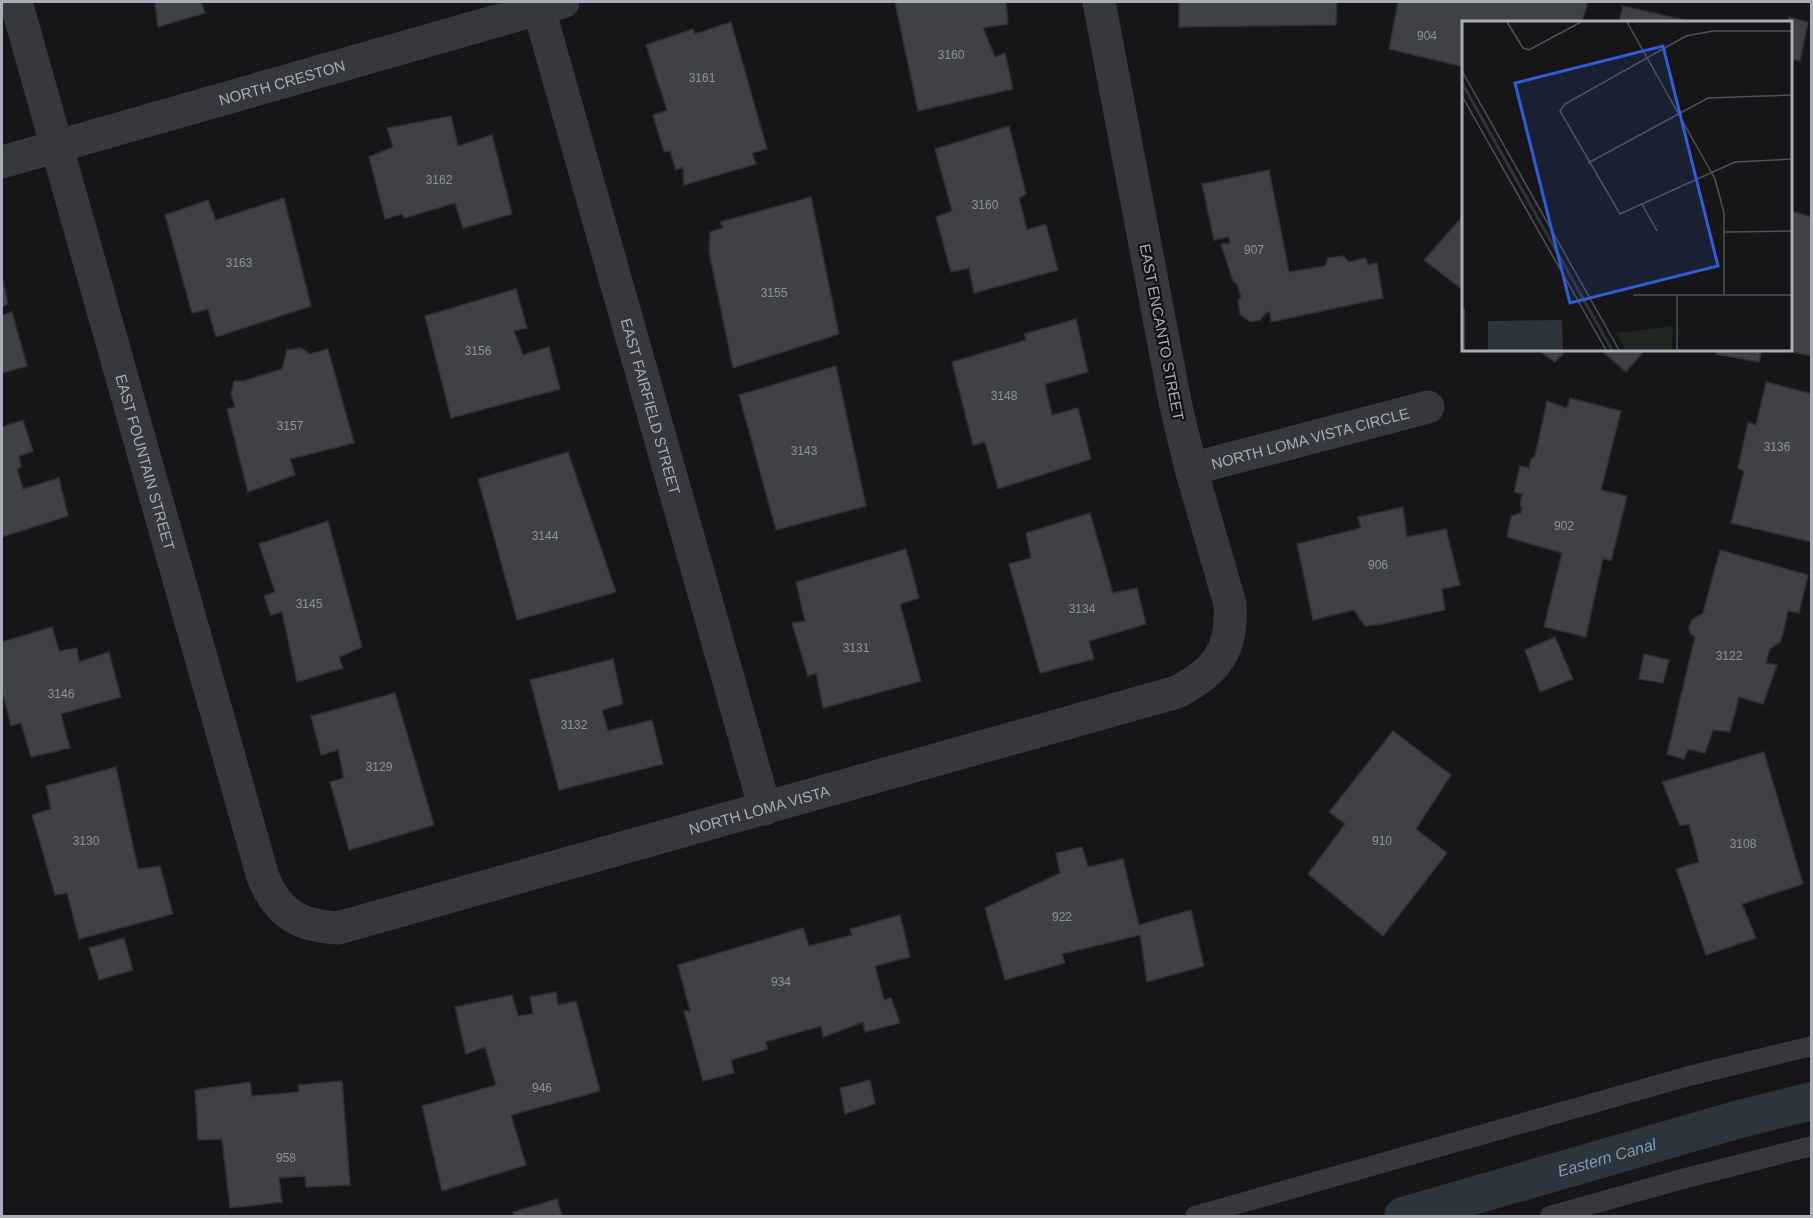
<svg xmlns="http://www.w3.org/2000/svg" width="1813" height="1218" viewBox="0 0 1813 1218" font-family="Helvetica,sans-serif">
<rect width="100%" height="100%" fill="#161618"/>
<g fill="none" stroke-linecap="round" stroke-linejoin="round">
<!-- canal -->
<path stroke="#2c353c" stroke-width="38" id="s1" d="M1403,1216l333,-96 76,-19"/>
</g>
<!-- building -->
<path fill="#404145" stroke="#303034" stroke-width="1.5" d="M155,2h46l4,11 -47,14z
M895,2h111l2,22 -25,4 12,29 10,-4 8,36 -95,22z
M1179,2h158l-1,23 -157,2z
M1398,2h190l-6,20h-118v45l-75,-18z
M1623,6l70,16h-74z
M1789,17l19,5 -8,39 -10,-2v-37h-3z
M731,22l36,127 -15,4 4,11 -72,21 -1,-18 -7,3 -6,-19 -6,1 -11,-37 14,-5 -21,-65 47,-16 2,5z
M451,116l7,30 34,-11 20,79 -49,14 -8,-25 -50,15 -4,-4 -16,5 -16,-62 24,-10 -6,-19z
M1009,126l17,68 -7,4 8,32 19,-6 12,46 -84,23 -5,-25 -18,4 -15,-55 16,-6 -17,-62z
M1269,170l20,102 36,-6 3,-8 15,-2 6,6 17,-4 2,7 9,-2 6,35 -112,24 -1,-10 -4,1 -6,7 -10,2 -10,-8 -2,-13 3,-4 -4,-13 -4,-3 -12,-37 9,-1 -1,-6 -15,3 -12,-56z
M811,197l28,137 -106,34 -24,-116 1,-20 13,-4 -3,-6z
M284,198l27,108 -95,31 -8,-28 -16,4 -27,-98 43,-15 8,20z
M1791,211l21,6v139l-29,-6h7z
M1464,215v76l-40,-31z
M3,281l5,23 -6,3v-25z
M516,289l11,39 -13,3 9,24 26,-8 11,42 -109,29 -26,-102z
M12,312l15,54 -25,7v-58z
M1076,319l12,53 -43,12 7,31 26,-7 13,51 -93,30 -13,-47 -12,3 -21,-83 74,-22 -2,-6z
M301,348l9,6 18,-5 26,94 -64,16 5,16 -47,17 -21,-83 8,-2 -4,-14 3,-12h9l39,-12 5,-19z
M1538,350h29l-12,12z
M1601,350h44l-19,22z
M1717,350h44l-2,12 -43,-8z
M836,366l30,140 -90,24 -37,-135z
M1766,382l46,12v148l-81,-19 13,-52 -6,-3 10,-46 8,3z
M1570,398l51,13 -20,79 26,6 -16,65 -8,-3 -17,79 -42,-10 18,-74 -55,-16 4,-21 10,-3 1,-4 -2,-4 2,-11 -8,-2 6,-26 9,2 2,-9 4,-3 12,-55 20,7z
M23,420l10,31 -14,5 2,11 -4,2 6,20 36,-11 9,38 -66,21v-110z
M568,452l48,140 -99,28 -39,-141z
M1403,507l4,30 39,-8 14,56 -18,4 3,21 -63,14 -17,2 -11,-16 -41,10 -16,-76 64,-16 -3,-11z
M1090,513l23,80 24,-5 9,36 -57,17 5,18 -54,14 -31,-109 22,-6 -5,-25z
M328,521l34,126 -23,10 4,11 -46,14 -15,-70 -11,3 -7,-19 11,-4 -16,-48z
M906,549l13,49 -19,6 21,77 -98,27 -7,-35 -8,3 -16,-53 13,-2 -9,-39z
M1720,550l88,25 -9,38 -11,-2 -7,30 -11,8 -4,14 11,2 -14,39 -24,-7 -9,35 -17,-2 -8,23 -17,-4 -4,10 -17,-5 28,-117 -5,-4 -1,-6 3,-7 11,-7z
M52,627l7,24 18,-3 2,14 30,-10 12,45 -60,17 9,34 -39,9 -10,-34 -10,3 -9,-35v-49z
M1555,637l18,42 -33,13 -15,-42z
M1644,654l25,6 -6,23 -24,-4z
M613,659l10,45 -21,6 6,21 44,-11 11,44 -104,26 -29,-110z
M395,693l39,132 -85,25 -19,-68 14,-4 -6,-28 -17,5 -10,-39z
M1393,731l58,44 -35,54 31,24 -64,83 -75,-62 37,-50 -16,-12z
M1764,752l39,132 -61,20 14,34 -50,17 -30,-86 23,-7 -10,-38 -9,2 -18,-44z
M116,767l22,102 22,-3 13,48 -94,25 -12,-46 -12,2 -23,-80 19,-6 -5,-23z
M1082,847l6,20 35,-8 16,66 52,-15 13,56 -57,16 -7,-47 -78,19 3,9 -60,17 -20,-72 75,-35 -4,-20z
M900,915l10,42 -35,9 9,34 7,-2 9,25 -35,9 -2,-10 -40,15 -2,-11 -56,16 3,7 -37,11 3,13 -31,8 -19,-70h6l-12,-46 125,-37 6,18 43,-11 -2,-6z
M124,938l9,32 -34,10 -10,-32z
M556,992l2,13 18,-4 24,90 -89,24 15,50 -84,26 -20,-85 74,-21 -11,-38 -19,7 -11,-47 57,-12 6,21 15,-2 -3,-17z
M870,1080l5,24 -30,10 -5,-26z
M342,1081l8,104 -44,2 -1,-11 -26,2 3,24 -52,6 -8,-69 -24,1 -3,-50 55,-8 2,14 47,-4 -1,-7z
M557,1199l5,17h-48l-1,-4z"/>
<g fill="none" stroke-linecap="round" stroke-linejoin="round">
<!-- service -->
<path stroke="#37383d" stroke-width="20" d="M1195,1216l494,-140 123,-30
M1550,1216l136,-38 126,-32"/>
<!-- minor -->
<g stroke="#37383d" stroke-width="33">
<path id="s2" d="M16,2l247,875c15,37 36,49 75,51l839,-236c40,-21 56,-42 53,-88l-39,-135 -16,-67 -76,-400"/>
<path id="s3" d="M537,2l228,807"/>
<path id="s4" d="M2,162l561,-160"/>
<path id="s5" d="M1191,469l237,-62"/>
</g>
</g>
<g text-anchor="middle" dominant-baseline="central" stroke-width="4.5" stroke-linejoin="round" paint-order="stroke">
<!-- number labels -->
<g font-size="12" fill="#8e929b">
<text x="1427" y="36">904</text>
<text x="951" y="55">3160</text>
<text x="702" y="78">3161</text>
<text x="439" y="180">3162</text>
<text x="985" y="205">3160</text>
<text x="1254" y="250">907</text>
<text x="239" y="263">3163</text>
<text x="774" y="293">3155</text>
<text x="478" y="351">3156</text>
<text x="1004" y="396">3148</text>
<text x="290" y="426">3157</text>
<text x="1777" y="447">3136</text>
<text x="804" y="451">3143</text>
<text x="1564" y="526">902</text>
<text x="545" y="536">3144</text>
<text x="1378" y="565">906</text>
<text x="309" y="604">3145</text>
<text x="1082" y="609">3134</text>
<text x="856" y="648">3131</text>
<text x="1729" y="656">3122</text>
<text x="61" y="694">3146</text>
<text x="574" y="725">3132</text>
<text x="379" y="767">3129</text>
<text x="86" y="841">3130</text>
<text x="1382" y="841">910</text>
<text x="1743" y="844">3108</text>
<text x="1062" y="917">922</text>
<text x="781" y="982">934</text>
<text x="542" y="1088">946</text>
<text x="286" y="1158">958</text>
</g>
<!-- street labels -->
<g font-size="15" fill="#a8adb8" stroke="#111113">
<text stroke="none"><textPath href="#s4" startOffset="291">NORTH CRESTON</textPath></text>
<text transform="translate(1162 332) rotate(79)">EAST ENCANTO STREET</text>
<text stroke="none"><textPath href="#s3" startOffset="420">EAST FAIRFIELD STREET</textPath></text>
<text stroke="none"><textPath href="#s5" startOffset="123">NORTH LOMA VISTA CIRCLE</textPath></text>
<text stroke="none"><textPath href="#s2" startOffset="478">EAST FOUNTAIN STREET</textPath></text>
<text stroke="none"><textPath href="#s2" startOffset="1444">NORTH LOMA VISTA</textPath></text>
</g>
<!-- water labels -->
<g font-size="16" font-style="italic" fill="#7f9bb3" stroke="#111113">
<text stroke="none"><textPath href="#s1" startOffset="212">Eastern Canal</textPath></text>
</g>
</g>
<!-- overview -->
<g transform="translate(1462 21)">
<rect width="330" height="330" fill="#161618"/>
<path d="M211,305l-1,24h-46l-10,-17z" fill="#1e261f"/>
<path d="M100,299l1,30h-75v-29z" fill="#2c353c"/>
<path fill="none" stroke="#2c353c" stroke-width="3" d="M0,62l150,267"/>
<path fill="none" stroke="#505258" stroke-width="1.5" d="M45,1l16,26 6,2 52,-28M165,1l88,157 9,34v82M330,10h-79l-27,5 -121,68 -5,7 60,103 115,-52 57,-3M0,50l157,279M0,75l144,254M126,142l120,-65 84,-3M180,183l15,27M262,211l68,-1M171,274h159M215,274v55M2,288v41"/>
<path fill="#325cd3" fill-opacity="0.15" stroke="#325cd3" stroke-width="3" d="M201,25l55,220 -148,37 -55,-220z"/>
<rect width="330" height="330" fill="none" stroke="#a8adb8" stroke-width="3"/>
</g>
<!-- border -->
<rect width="1813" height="1218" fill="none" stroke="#a8adb8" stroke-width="6"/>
</svg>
